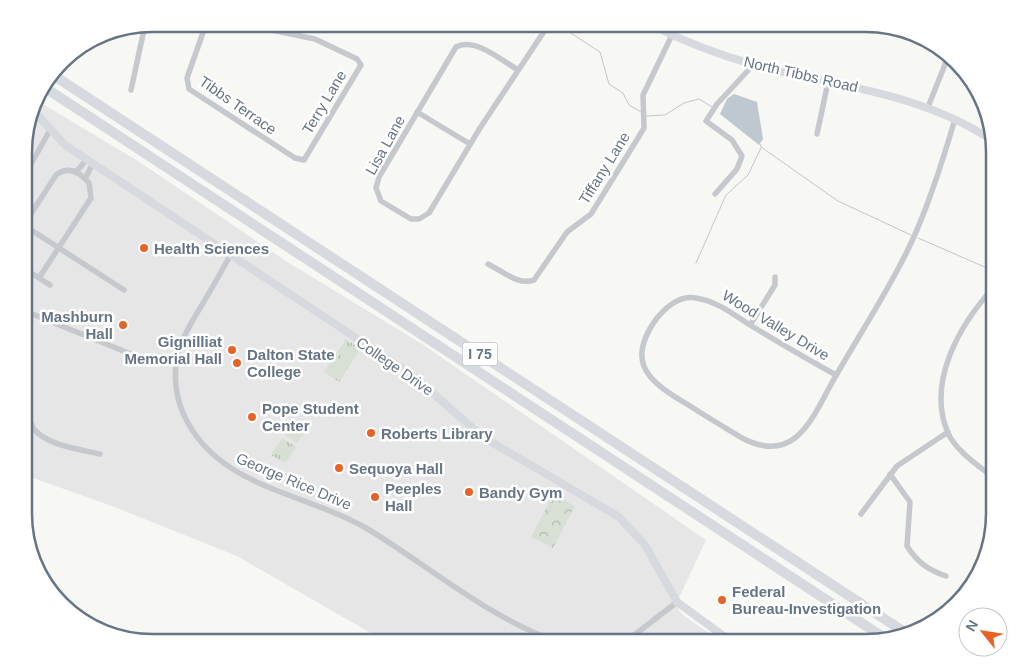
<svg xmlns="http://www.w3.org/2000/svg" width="1018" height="667" viewBox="0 0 1018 667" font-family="Arial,sans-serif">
<defs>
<pattern id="grass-tufts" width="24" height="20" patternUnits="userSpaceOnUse" patternTransform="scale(1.25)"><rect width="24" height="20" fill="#d8dfd5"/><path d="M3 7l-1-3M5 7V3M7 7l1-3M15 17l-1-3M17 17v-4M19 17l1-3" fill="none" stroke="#b3b9b2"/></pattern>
<pattern id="park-crowns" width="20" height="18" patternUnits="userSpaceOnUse" patternTransform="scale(1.25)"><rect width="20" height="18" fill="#d8dfd5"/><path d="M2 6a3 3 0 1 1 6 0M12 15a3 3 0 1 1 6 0" fill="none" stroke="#b3b9b2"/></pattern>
</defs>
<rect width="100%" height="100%" fill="#f7f7f4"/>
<!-- built -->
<path fill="#e5e6e5" d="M36,100l102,61 151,102 133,81 284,196 -29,62 1,7 5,6 40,28h-335l-151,-87 -125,-50 -87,-31v-339z"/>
<!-- grass -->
<path fill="url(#grass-tufts)" d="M346,339l14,10 -21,33 -15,-10z
M291,425l13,8 -7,10 -12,-8z
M282,438l14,9 -11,16 -14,-8z"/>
<!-- park -->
<path fill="url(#park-crowns)" d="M553,495l22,11 -22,42 -22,-11z"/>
<!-- water -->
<path fill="#bfc8ce" d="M734,94l23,8 6,37 -4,6 -39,-31 7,-15z"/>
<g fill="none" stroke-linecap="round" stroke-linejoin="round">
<!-- stream -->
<path stroke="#bfc8ce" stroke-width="1" d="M557,24l43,28 9,32 14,9 6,12 12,7
M646,116l19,-1 19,-12 15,-4 13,8
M760,144l1,3 77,54 73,34
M918,238l76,33
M696,263l30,-68 22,-20 13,-27"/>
<!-- street -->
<path stroke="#c5c8cc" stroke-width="5.5" d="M206,24l-19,54 2,11 106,69 9,2 57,-95 -4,-6 -42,-20 -73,-15
M518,70c-17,-10 -43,-33 -62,-23l-77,130 -3,11 5,13 30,18h8l10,-6 51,-85 69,-104
M131,90l14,-65
M928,107l20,-50
M417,112l53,32
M817,134l11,-52
M76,172l11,-13
M25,175l25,-45
M85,179l8,-16
M715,194l22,-25 5,-13 -10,-16 -26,-19 11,-17 37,-40
M25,223l31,-48c13,-10 24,-3 33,8l2,15 -52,80
M25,226l99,64
M231,254c-11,20 -22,40 -34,59 -6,11 -13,21 -17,34 -7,21 -6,45 3,66 33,75 119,78 183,115 62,37 125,92 195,115
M488,264c14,7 31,22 46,16l33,-48 24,-18 47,-76 6,-10 -1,-33 29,-60
M25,269l25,16
M994,287c-34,37 -68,95 -46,146 8,18 31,33 46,45
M25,311l118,48
M750,325l25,-40v-8
M836,375c-29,-16 -58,-33 -86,-50 -17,-11 -34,-24 -54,-27 -16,-3 -29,8 -39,20 -34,46 -6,65 33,88 17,11 34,21 52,32 17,9 36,13 53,0 19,-15 30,-45 42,-64 25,-44 54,-87 75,-133 18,-39 31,-81 43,-122
M25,410c4,5 5,12 8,18 14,18 46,21 67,26
M890,474l20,28 -3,44c10,16 21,24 39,30
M861,514l36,-48 51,-34
M624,643l53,-41"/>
<!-- secondary -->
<path stroke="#d6dadf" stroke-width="8" d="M649,24c34,17 70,31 106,41 81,21 167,28 238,76
M33,110l32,35 347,230 71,62 136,80 26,28 32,57 56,41"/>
<!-- highway -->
<path stroke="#d6dadf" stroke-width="10" d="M53,75l853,558
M44,87l842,552"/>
</g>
<!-- markers -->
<g fill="#e66225" stroke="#fff" stroke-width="2">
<circle cx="144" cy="248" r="5"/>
<circle cx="123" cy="325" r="5"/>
<circle cx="232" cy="350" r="5"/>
<circle cx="237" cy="363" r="5"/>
<circle cx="252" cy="417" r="5"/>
<circle cx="371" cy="433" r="5"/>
<circle cx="339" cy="468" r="5"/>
<circle cx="469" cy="492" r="5"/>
<circle cx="375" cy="497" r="5"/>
<circle cx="722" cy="600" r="5"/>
</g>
<g text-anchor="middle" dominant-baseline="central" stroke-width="5" stroke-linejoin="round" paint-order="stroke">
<!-- shield labels -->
<rect fill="#fff" stroke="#949eaa" stroke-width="1" x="462.5" y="342.5" width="35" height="23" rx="4"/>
<g font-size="14" font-weight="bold" fill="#667586">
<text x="480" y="354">I 75</text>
</g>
<!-- street labels -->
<g font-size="15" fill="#667586" stroke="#fff">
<text transform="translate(801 74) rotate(13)">North Tibbs Road</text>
<text transform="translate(324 102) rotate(-59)">Terry Lane</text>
<text transform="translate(238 105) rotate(35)">Tibbs Terrace</text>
<text transform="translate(385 145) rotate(-61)">Lisa Lane</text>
<text transform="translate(604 168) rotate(-58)">Tiffany Lane</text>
<text transform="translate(776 325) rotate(31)">Wood Valley Drive</text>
<text transform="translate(395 366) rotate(35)">College Drive</text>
<text transform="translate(294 481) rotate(23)">George Rice Drive</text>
</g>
<!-- poi labels -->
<g font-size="15" font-weight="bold" fill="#667586" stroke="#fff" text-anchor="start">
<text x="154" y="248">Health Sciences</text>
<text x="113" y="316" text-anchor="end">Mashburn<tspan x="113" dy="17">Hall</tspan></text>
<text x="222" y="341" text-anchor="end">Gignilliat<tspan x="222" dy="17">Memorial Hall</tspan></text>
<text x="247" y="354">Dalton State<tspan x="247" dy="17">College</tspan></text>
<text x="262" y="408">Pope Student<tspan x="262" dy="17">Center</tspan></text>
<text x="381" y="433">Roberts Library</text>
<text x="349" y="468">Sequoya Hall</text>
<text x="385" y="488">Peeples<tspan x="385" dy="17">Hall</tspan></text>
<text x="479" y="492">Bandy Gym</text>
<text x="732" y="591">Federal<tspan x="732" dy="17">Bureau-Investigation</tspan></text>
</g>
</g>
<!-- crop -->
<path d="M0 0H1018V667H0ZM152 32H866A120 120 0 0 1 986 152V514A120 120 0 0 1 866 634H152A120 120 0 0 1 32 514V152A120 120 0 0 1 152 32Z" fill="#fff" fill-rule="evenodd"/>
<path fill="none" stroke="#667586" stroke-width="2.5" d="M152 32H866A120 120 0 0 1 986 152V514A120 120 0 0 1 866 634H152A120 120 0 0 1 32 514V152A120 120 0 0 1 152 32Z"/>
<!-- north arrow -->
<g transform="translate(983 632) rotate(300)"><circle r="24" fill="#ffffff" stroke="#c2c8cf"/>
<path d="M0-4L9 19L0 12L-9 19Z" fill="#e66225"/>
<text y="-8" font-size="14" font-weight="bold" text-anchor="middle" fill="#667586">N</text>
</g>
</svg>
